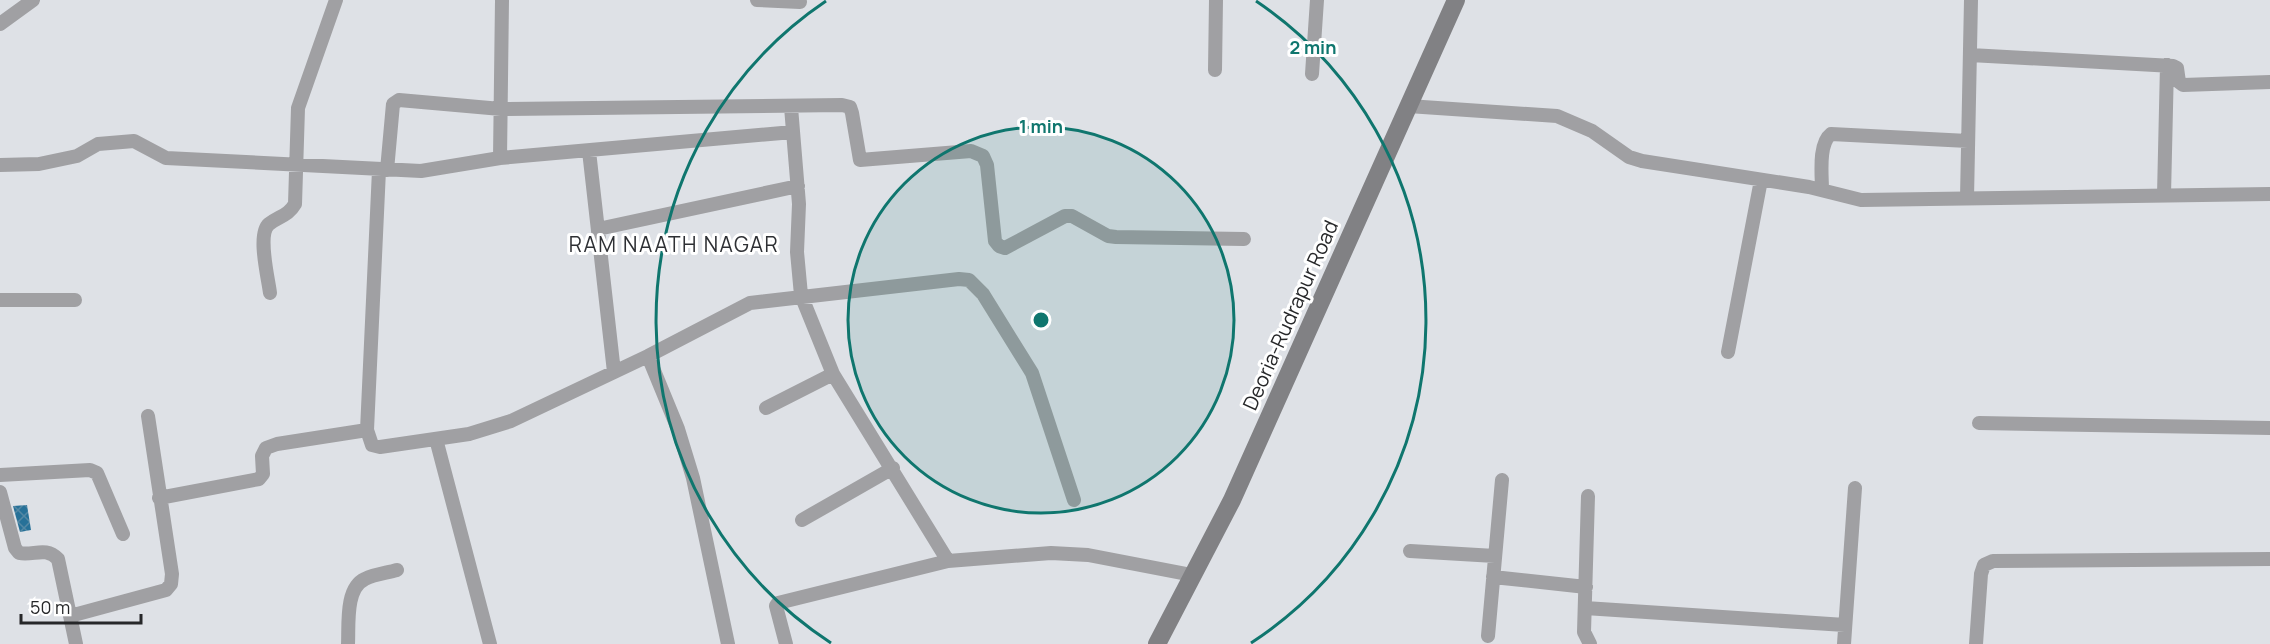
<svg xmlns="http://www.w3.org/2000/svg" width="2270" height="644" viewBox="0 0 2270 644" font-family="Manrope,sans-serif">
<defs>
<pattern id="building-cross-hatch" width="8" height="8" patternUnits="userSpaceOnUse" patternTransform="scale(1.5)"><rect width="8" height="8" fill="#277198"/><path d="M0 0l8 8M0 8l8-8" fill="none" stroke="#5488a4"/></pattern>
</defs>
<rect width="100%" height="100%" fill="#dee1e6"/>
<!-- building -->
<path fill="url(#building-cross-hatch)" d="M27,505l4,25 -11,2 -7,-26z"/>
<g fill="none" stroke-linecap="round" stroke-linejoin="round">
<!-- street -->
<path stroke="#a0a0a3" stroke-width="14" d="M757,0l43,2
M0,24l33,-24
M1970,55l203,11 4,2 2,14 4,3 87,-3
M1215,70l1,-70
M1312,74l5,-74
M1408,106l149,10 35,15 37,26 13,4 167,26 52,13 409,-6
M791,107l8,97 -2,48 4,43 32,79 115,187 103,-8 37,2 104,20
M589,151l25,221
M500,158l2,-158
M0,165l39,-1 38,-8 21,-12 36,-3 32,17 255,13 79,-13 293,-26
M379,170l-12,260 5,15 8,2 89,-13 42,-13 137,-65 102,-53 209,-24 10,1 14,14 49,79 42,127
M387,170l6,-66 6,-4 102,9 341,-4 8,2 2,6 8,47 111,-9 12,5 4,9 8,76 4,5 6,2 60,-32h7l36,20 8,1 128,2
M1822,190c0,-15 -4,-46 9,-56l137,7
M2164,195l3,-130
M1967,198l4,-198
M598,229l200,-43
M270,293c-2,-16 -13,-59 -1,-69 10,-8 19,-8 26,-20l3,-96 38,-108
M0,300h75
M1728,352l33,-172
M648,356l30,73 15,49 35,166
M766,408l67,-34
M1979,423l291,5
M436,439l54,205
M0,475l90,-5 7,3 26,61
M0,492l15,56 4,5c15,3 26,-7 39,6l18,85
M1588,496l-4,136 6,12
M159,498l100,-19 4,-5 -1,-18 4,-8 11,-4 90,-14
M802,520l91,-52
M1410,551l85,5
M1493,577l93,10
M1585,608l260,17
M70,616l96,-26 5,-6 1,-10 -24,-158
M1488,636l14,-156
M348,644c1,-19 -3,-56 17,-65 10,-5 22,-6 32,-9
M786,644l-10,-38 2,-3 170,-42
M1844,644l11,-156
M1976,644l5,-70 3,-9 9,-4 277,-2"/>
<!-- secondary -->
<path stroke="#818184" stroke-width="18" d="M1157,644l75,-144 224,-500"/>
</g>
<!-- distance rings -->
<circle cx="1041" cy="320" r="193" fill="#0f766e" fill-opacity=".12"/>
<g fill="none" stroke="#0f766e" stroke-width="3">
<circle cx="1041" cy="320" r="193"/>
<path d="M831 643A385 385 0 0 1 826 1M1256 1A385 385 0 0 1 1251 643"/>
</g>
<g text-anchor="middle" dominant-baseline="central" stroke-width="6" stroke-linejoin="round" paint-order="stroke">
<!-- street labels -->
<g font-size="20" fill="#262729" stroke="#fff">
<text transform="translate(1290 315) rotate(-66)">Deoria-Rudrapur Road</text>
</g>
<!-- neighbourhood labels -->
<g font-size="21" letter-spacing="1.5" fill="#2e3034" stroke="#fff">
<text x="674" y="244">RAM NAATH NAGAR</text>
</g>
</g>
<circle cx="1041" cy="320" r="9" fill="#0f766e" stroke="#fff" stroke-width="3"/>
<g font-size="18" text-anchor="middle" font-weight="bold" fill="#0f766e" stroke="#fff" stroke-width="6" stroke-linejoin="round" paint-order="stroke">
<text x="1313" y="54">2 min</text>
<text x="1041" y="133">1 min</text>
</g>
<!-- scale -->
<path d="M21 614v9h120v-9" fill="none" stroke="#262729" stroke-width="3"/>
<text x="30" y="614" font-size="18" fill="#262729" stroke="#ffffff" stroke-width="4.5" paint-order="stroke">50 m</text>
</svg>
